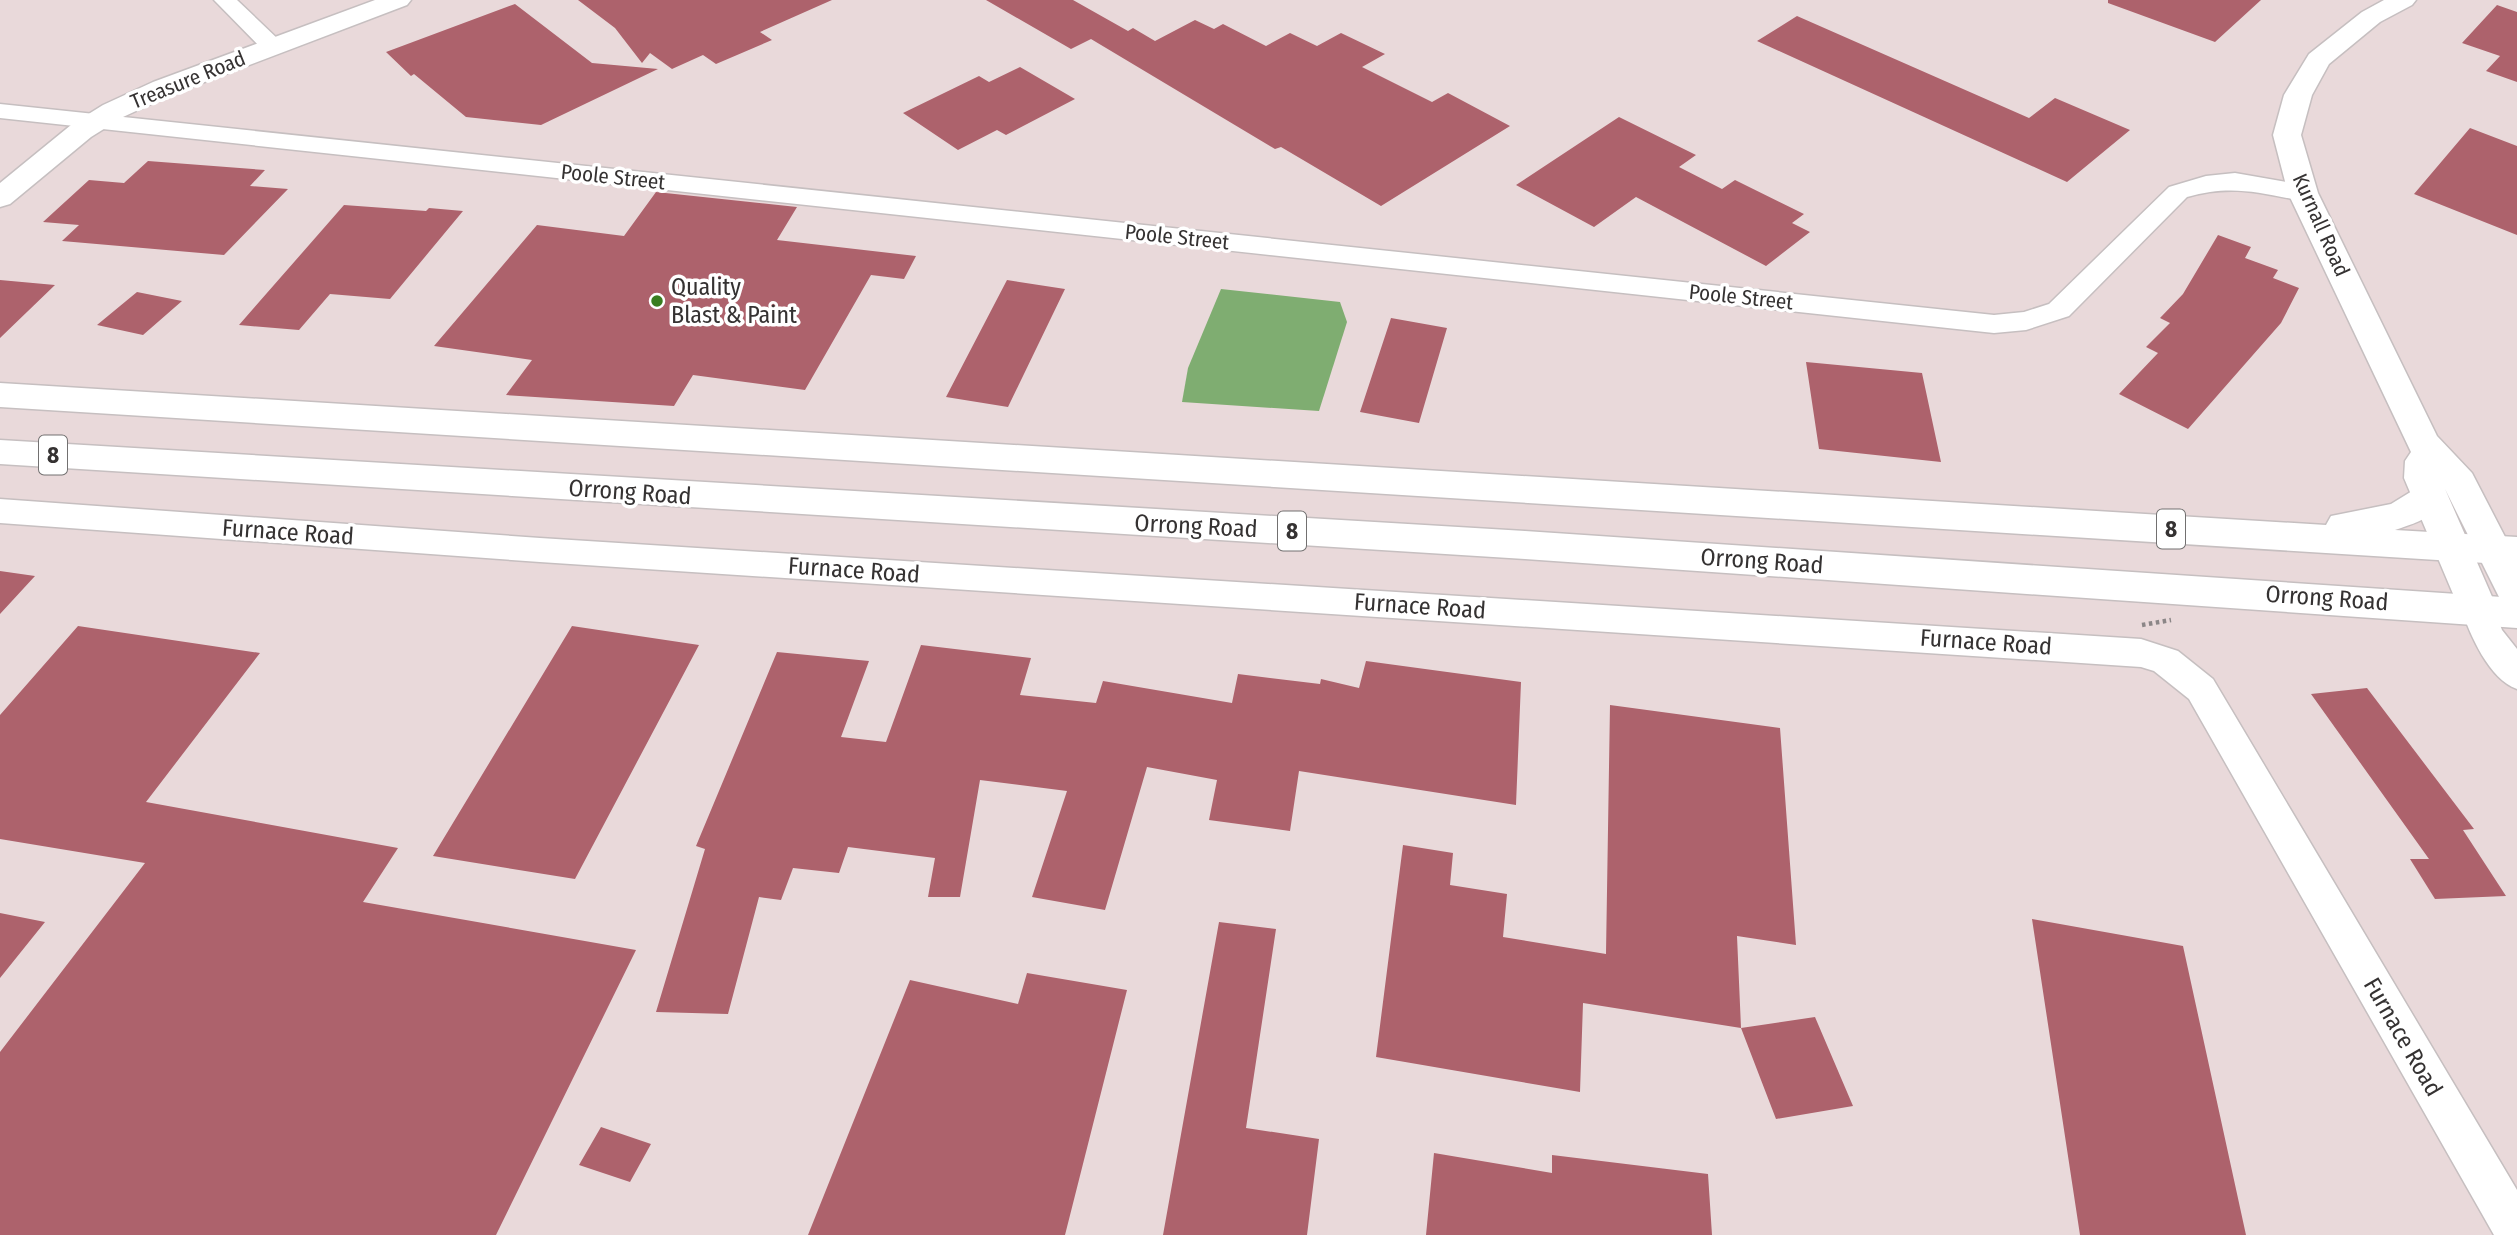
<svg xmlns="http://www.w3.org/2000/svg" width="2517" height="1235" viewBox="0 0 2517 1235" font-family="'Fira Sans Condensed',sans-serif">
<rect width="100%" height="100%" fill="#efe8e9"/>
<!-- built -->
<path fill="#e9d9da" d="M0,0h2517v1235h-2517z"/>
<!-- water -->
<path fill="#7fad71" d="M1221,289l119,13 7,20 -28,89 -137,-9 6,-34z"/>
<!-- building -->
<path fill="#ad626c" d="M578,0h254l-72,32 12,8 -56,24 -13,-9 -31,14 -22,-16 -8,10 -27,-35z
M986,0h87l55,31 5,-3 22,13 40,-21 19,9 9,-5 43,22 24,-13 27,13 24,-13 44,21 -23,13 70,35 16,-9 62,33 -129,80 -100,-59 -6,2 -184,-110 -20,10z
M2108,0h153l-46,42 -107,-39z
M515,4l77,59 66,6 -117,56 -75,-8 -52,-43 -3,2 -25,-24z
M2497,5l20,7v70l-31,-11 14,-15 -38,-13z
M1797,16l232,102 26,-20 75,32 -63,52 -310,-141z
M1020,67l55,32 -69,36 -9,-5 -39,20 -55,-37 76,-37 10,6z
M1619,117l77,38 -17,12 43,22 13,-9 69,34 -12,9 18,9 -44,34 -130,-69 -42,30 -78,-42z
M2470,128l47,18v89l-103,-41z
M148,161l117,9 -15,16 38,3 -64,66 -162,-14 17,-16 -36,-3 46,-42 35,3z
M656,192l141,15 -20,33 139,16 -12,23 -33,-4 -66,115 -112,-15 -19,31 -168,-11 26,-35 -98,-14 103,-121 87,11z
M344,205l82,6 3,-3 34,3 -73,88 -60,-5 -31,36 -60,-5z
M2218,235l33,12 -6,11 33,12 -5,8 26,10 -18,35 -93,106 -69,-35 39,-41 -12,-6 24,-24 -10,-5 23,-24z
M0,280l55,5 -55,53z
M1007,280l58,9 -57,118 -62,-10z
M137,292l45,9 -39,34 -46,-10z
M1391,318l56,10 -28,95 -59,-11z
M1806,362l116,11 19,89 -122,-13z
M0,571l35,5 -35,38z
M78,626l182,27 -114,149 252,46 -35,54 273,48 -140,285h-496v-183l145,-189 -145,-24v-124z
M572,626l127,19 -124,234 -142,-23z
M921,645l110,13 -11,37 76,8 7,-22 129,22 6,-29 82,10 1,-5 38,9 7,-27 155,21 -5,123 -217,-34 -9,60 -81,-11 8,-40 -70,-13 -42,143 -73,-13 35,-106 -87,-11 -20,117h-32l7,-39 -87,-11 -9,26 -46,-5 -12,32 -22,-3 -31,117 -72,-2 49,-163 -9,-3 81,-194 92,9 -28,76 45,5z
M2367,688l107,141 -11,1 43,66 -71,3 -25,-40h19l-118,-165z
M1610,705l170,23 16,217 -59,-9 4,92 -158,-25 -3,89 -204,-35 27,-212 50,8 -3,32 57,9 -4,43 103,17z
M0,913l45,9 -45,56z
M2032,919l151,27 63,289h-166z
M1219,922l57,7 -30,199 73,11 -12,96h-144z
M1027,973l100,17 -62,245h-257l102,-255 108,24z
M1815,1017l38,89 -77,13 -35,-91z
M601,1127l50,17 -21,38 -51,-17z
M1434,1153l118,20v-18l156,19 4,61h-286z"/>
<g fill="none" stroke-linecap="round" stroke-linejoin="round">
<!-- street casing -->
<g stroke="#c6bfc0" stroke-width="3">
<path id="street" d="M214,0h23l43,41 3,5 -3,5h-16z
M0,104l1994,211 30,-3 25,-8 120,-117 37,-11 29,-3 68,12 9,3 4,5 -4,5 -9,3c-44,-8 -71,-17 -116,-4l-118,119 -43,14 -32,3 -1994,-215z
M0,499l540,39 1601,101 37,12 35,28 304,511v45h-23l-305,-536 -35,-28 -13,-4 -1601,-105 -540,-39z
M2478,595l12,4 12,31 15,19v40c-28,-10 -47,-54 -56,-81l5,-9z"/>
</g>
<!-- secondary casing -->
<g stroke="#c6bfc0" stroke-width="3">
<path id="secondary" d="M375,0h36l-4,5 -234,89 -50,23 -32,20 -81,67 -10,3v-24l71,-58 32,-20 50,-23z
M2384,0h32l-4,5 -32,17 -51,42 -17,31 -11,40 17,58 119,243 35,37 45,87v52l-13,-5 -59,-118 52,119 -5,11 -14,4 -14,-4 -5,-11 -55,-130 1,-17 6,-9 -123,-259 -15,-58 11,-40 25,-41 53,-42z"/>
</g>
<!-- highway casing -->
<g stroke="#c6bfc0" stroke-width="3">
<path id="highway" d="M0,383l2326,142 5,-9 60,-12 26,-16 13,-4 13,4 5,9c-12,20 -32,26 -53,33l122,7v28l-2517,-158z
M0,440l1525,91 992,67v30l-992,-69 -1525,-95z"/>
</g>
<!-- path -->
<path stroke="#8b8687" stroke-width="4.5" stroke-dasharray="3.5 3.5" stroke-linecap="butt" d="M2142,625l29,-5"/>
<!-- street -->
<use href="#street" fill="#fff" fill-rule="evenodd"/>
<!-- secondary -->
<use href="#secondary" fill="#fff" fill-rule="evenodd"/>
<!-- highway -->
<use href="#highway" fill="#fff" fill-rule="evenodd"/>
</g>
<!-- markers -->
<circle fill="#397d1f" stroke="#fff" stroke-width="2.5" cx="657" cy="301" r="7"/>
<g text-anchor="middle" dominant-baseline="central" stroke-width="7" stroke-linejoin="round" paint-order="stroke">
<!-- far-street labels -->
<g font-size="21" fill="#353232" stroke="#fff">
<text transform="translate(188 80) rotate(-22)">Treasure Road</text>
<text transform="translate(613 177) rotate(6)">Poole Street</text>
<text transform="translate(2321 225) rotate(66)">Kurnall Road</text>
<text transform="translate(1177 237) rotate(6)">Poole Street</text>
<text transform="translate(1741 297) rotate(6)">Poole Street</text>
</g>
<!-- shield labels -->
<g fill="#fff" stroke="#727070" stroke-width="2">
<rect x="39" y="435.5" width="28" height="39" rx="5"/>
<rect x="2157" y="509.5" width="28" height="39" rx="5"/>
<rect x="1278" y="511.5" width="28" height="39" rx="5"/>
</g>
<g font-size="23" font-weight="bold" fill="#353232">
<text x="53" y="455">8</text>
<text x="2171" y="529">8</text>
<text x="1292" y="531">8</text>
</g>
<!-- poi labels -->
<g font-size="24" fill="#353232" stroke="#fff" text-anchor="start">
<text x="671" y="287">Quality<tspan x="671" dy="28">Blast &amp; Paint</tspan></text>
</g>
<!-- street labels -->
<g font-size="24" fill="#353232" stroke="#fff">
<text transform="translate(630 492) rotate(4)">Orrong Road</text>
<text transform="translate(1196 526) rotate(3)">Orrong Road</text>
<text transform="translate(288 532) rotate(4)">Furnace Road</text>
<text transform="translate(1762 561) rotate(4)">Orrong Road</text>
<text transform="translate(854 570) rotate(4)">Furnace Road</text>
<text transform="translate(2327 598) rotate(4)">Orrong Road</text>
<text transform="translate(1420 606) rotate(4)">Furnace Road</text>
<text transform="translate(1986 642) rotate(4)">Furnace Road</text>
<text transform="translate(2403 1037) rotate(60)">Furnace Road</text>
</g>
</g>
</svg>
